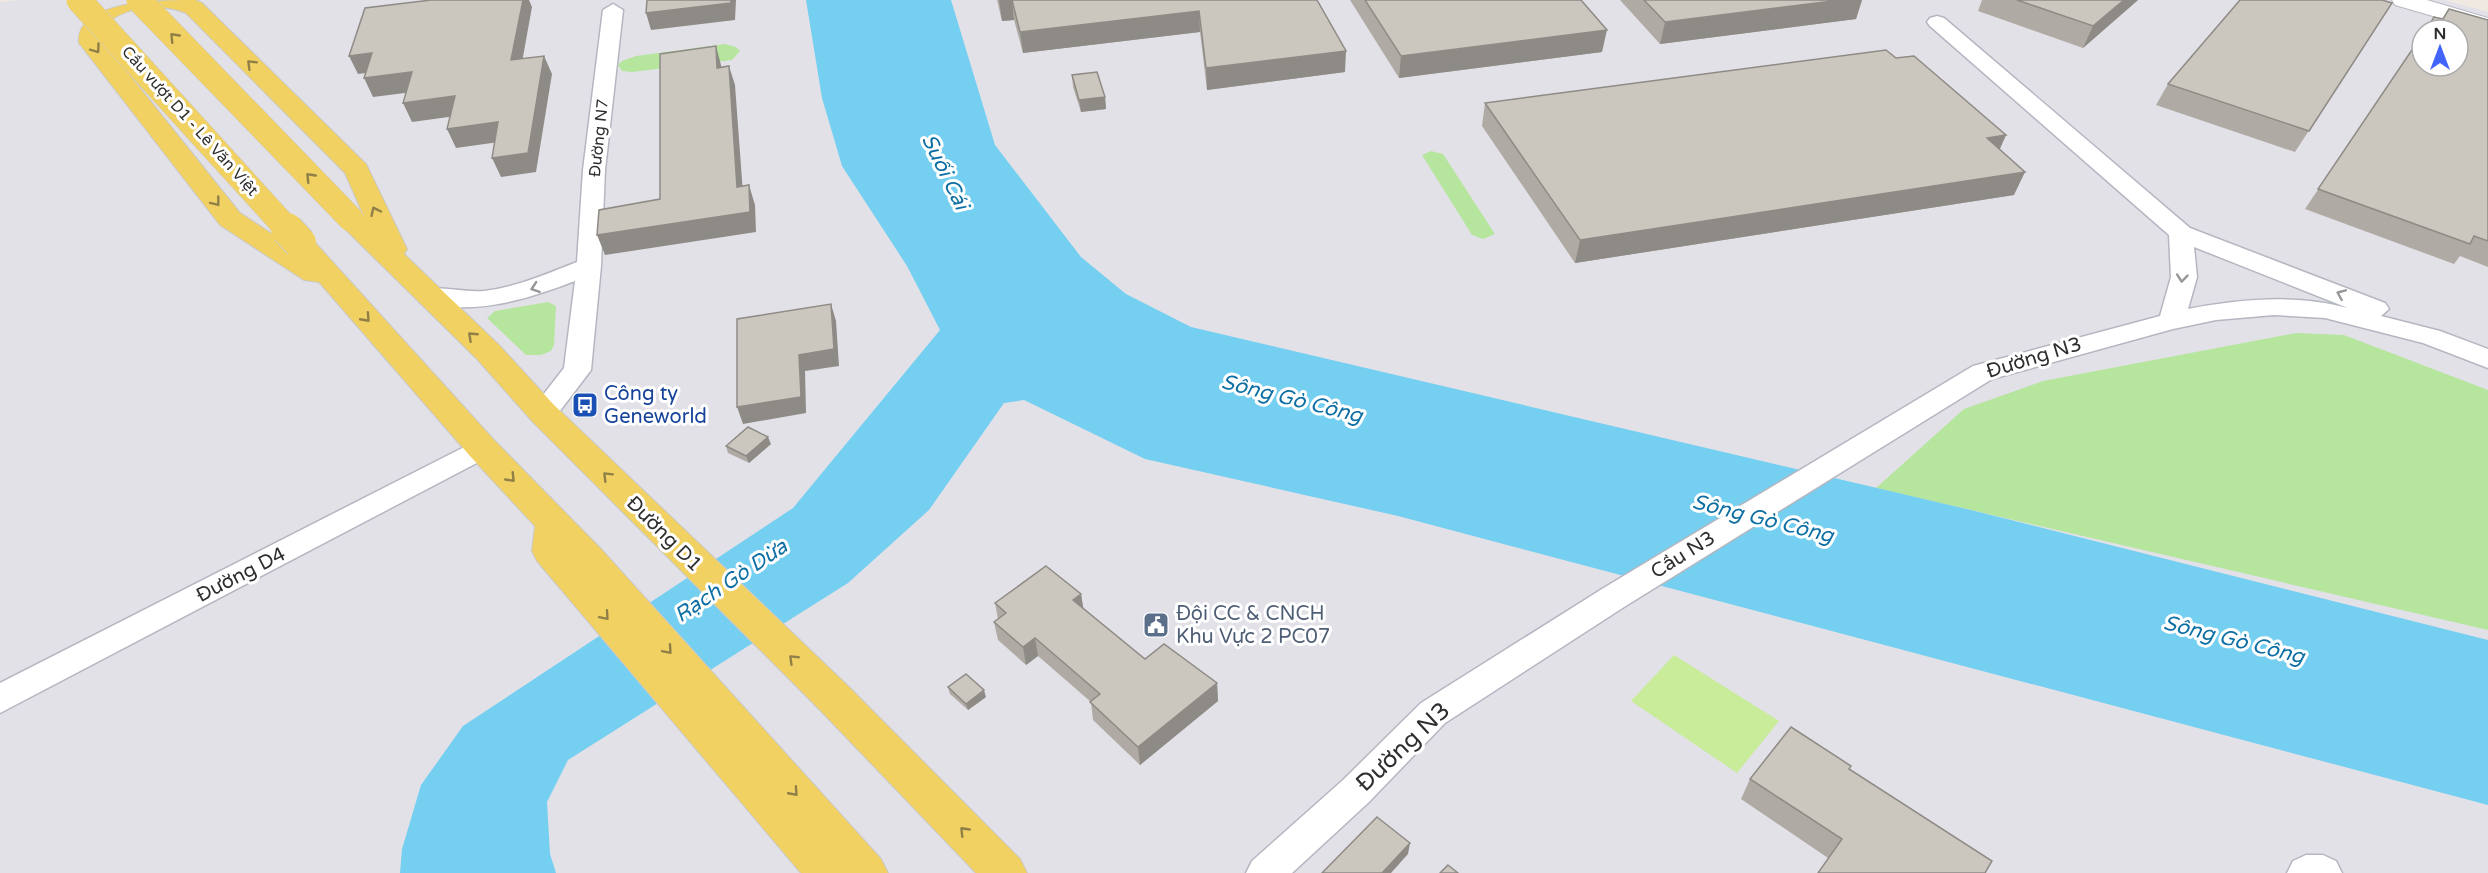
<svg xmlns="http://www.w3.org/2000/svg" width="2488" height="873" viewBox="0 0 2488 873" font-family="'Varela Round',sans-serif">
<rect width="100%" height="100%" fill="#efe9e1"/>
<!-- industrial -->
<path fill="#e3e1e8" fill-rule="evenodd" d="M20,0h2424l44,12v861h-2488v-871zM2422,30h36v36h-36z"/>
<!-- green -->
<path fill="#b6e59e" d="M725,44l11,3 4,4 -8,9 -100,12 -10,-1 -4,-6 4,-4 14,-5z
M1431,151l12,3 52,80 -12,5 -11,-4 -50,-80z
M548,302l8,4 -2,39 -3,6 -10,4h-15l-39,-37 8,-7z
M2296,333l48,2 144,55v240l-612,-142 88,-79 79,-28z"/>
<!-- pitch -->
<path fill="#c9ec9a" d="M1674,655l105,66 -42,52 -106,-72z"/>
<!-- water -->
<path fill="#75cff0" d="M806,0h145l44,145 86,112 45,37 65,33 784,184 513,129v165l-1090,-289 -253,-57 -121,-59 -20,3 -75,107 -81,73 -280,177 -21,42 3,52 6,19h-156l2,-24 19,-64 42,-59 330,-218 147,-178 -33,-64 -65,-100 -20,-68z"/>
<g fill="none" stroke-linecap="round" stroke-linejoin="round">
<!-- minor casing -->
<g stroke="#b4b7c1" stroke-width="3">
<path id="minor" d="M613,4l10,6 -18,160 -4,96 -10,104 -38,50 -10,3 -10,-3 -4,-7 35,-45 11,-87c-50,19 -101,35 -155,21l-4,-6 4,-6c21,-5 43,3 64,1 33,-4 62,-17 93,-29l6,-92 20,-160z
M1937,16l7,2 246,210 195,75 4,6 -8,7 59,15 48,18v19l-65,-25 -98,-25 -51,-3 -58,5 -43,9 -181,50 -368,228 -179,116 -76,79 -77,71h-46l6,-12 91,-81 78,-77 181,-114 371,-223 187,-50 11,-39 -2,-42 -239,-209 -3,-4 3,-4zM2194,247l154,61c-52,-14 -107,-9 -160,1l9,-32z
M482,438l10,3 4,7 -4,7 -492,258v-30z
M2306,855h17l13,6 6,12h-55l6,-12z"/>
</g>
<!-- tertiary casing -->
<g stroke="#b4b7c1" stroke-width="2">
<path id="tertiary" d="M2392,0h35l61,18v14l-93,-27z"/>
</g>
<!-- primary casing -->
<g stroke="#c9c9c9" stroke-width="2">
<path id="primary" d="M195,0l7,3 164,161 41,85 -3,5 95,91 55,60 295,282 171,172 7,14h-51l-155,-162 -289,-290 -55,-62 -136,-134 -4,-6 4,-6 10,-2 13,5 -19,-43 -159,-160c-24,-11 -72,-7 -84,19l1,10 137,171 46,30 4,-6 10,-3 10,3 184,203 107,109 280,310 7,14h-87l-264,-312 -5,-10 3,-25 -65,-70 -151,-174 -15,-2 -84,-55 -141,-182c-4,-43 82,-43 116,-43z"/>
</g>
<!-- minor -->
<use href="#minor" fill="#fff" fill-rule="evenodd"/>
<!-- tertiary -->
<use href="#tertiary" fill="#fff" fill-rule="evenodd"/>
<!-- primary -->
<use href="#primary" fill="#f2d163" fill-rule="evenodd"/>
<!-- primary-bridge-far1 casing -->
<g stroke="#c9c9c9" stroke-width="26" stroke-linecap="butt">
<path id="primary-bridge-far1" d="M79,0l210,231
M139,0l212,219"/>
</g>
<!-- primary-bridge casing -->
<g stroke="#c9c9c9" stroke-width="34" stroke-linecap="butt">
<path id="primary-bridge" d="M287,229l13,14"/>
</g>
<!-- primary-bridge-far1 -->
<use href="#primary-bridge-far1" stroke="#f2d163" stroke-width="25"/>
<!-- primary-bridge -->
<use href="#primary-bridge" stroke="#f2d163" stroke-width="32"/>
</g>
<!-- wall -->
<path fill="#afaba4" d="M997,0h320l28,72 -138,18 -7,-58 -177,21 -9,-33 -12,1z
M1350,0h231l21,52 -203,26z
M1620,0h242l-6,19 -196,25z
M1982,0h156l-55,48 -105,-37z
M2449,9l39,11v247l-28,-11 -6,8 -149,-55 117,-174 20,-16z
M2379,23l-84,129 -139,-47 12,-21z
M1896,58l110,77 -7,14 15,46 -439,68 -93,-137 3,-23z
M1072,75l33,22 1,12 -25,3 -8,-25z
M771,444l-22,19 -21,-10 -2,-7z
M1081,594l2,14 62,51 72,24 1,18 -78,64 -47,-45 -2,-18 -53,-46 -12,9 -28,-25 -4,-18 4,-3 -3,-16z
M948,687l38,10 -18,13 -18,-16z
M1849,769l143,92 -164,-3 -87,-59 9,-20z"/>
<!-- shaded-wall -->
<path fill="#8e8b86" d="M523,0h6l3,7 -13,72 -8,-19z
M731,0h5l-1,20 -84,10 -5,-17z
M999,0h13l2,20 -12,1z
M1841,0h21l-6,19 -196,25 5,-22z
M2124,0h14l-55,48 10,-22z
M1199,11l1,21 -177,21 -3,-21z
M1607,30l-5,22 -203,26 2,-22z
M716,46l5,19 2,22 -6,-19z
M1346,51l-1,21 -138,18 -1,-22z
M372,53l9,18 -23,3 -9,-18z
M544,56l8,18 -16,98 -35,5 -9,-19z
M729,66l6,19 9,122 -7,-20z
M412,72l9,19 -48,6 -9,-19z
M455,96l8,19 -51,7 -9,-19z
M1105,97l1,12 -25,3 -2,-12z
M498,122l8,19 -50,7 -9,-19z
M2006,135l-10,23 -9,-20z
M2025,172l-11,23 -439,68 5,-23z
M749,185l6,20 1,27 -151,23 -8,-20z
M831,304l5,17 3,45 -34,5 1,42 -63,11 -6,-17 62,-52z
M768,437l3,7 -22,19 -3,-7z
M1081,594l3,18 -11,-12z
M1035,638l3,18 -12,9 -3,-18z
M1217,683l1,18 -78,64 -2,-18z
M984,690l2,7 -18,13 -2,-6z
M1410,843l-2,11 -17,19h-9z"/>
<!-- building -->
<path fill="#cbc7bf" stroke="#8e8b86" stroke-width="1.5" d="M431,0h92l-12,60 33,-4 -16,97 -36,5 6,-36 -51,7 8,-33 -52,7 9,-31 -48,6 8,-25 -23,3 16,-48z
M647,0h84v3l-85,10z
M1012,0h305l29,51 -140,17 -7,-57 -179,21z
M1365,0h216l26,30 -206,26z
M1644,0h197l-176,22z
M2017,0h107l-31,26z
M2240,0h142l10,3 -83,128 -141,-47z
M2449,9l39,11v221l-14,-5 -4,8 -152,-55 104,-154v31h36v-36h-32l8,-13 9,2z
M716,46l1,22 12,-2 8,121 12,-2 1,27 -153,23 2,-25 61,-11v-145z
M1886,50l10,8 18,-2 92,79 -19,3 38,34 -445,68 -95,-137z
M1097,72l8,25 -26,3 -7,-25z
M831,304l3,45 -35,6 2,42 -64,10v-88z
M748,427l20,10 -22,19 -20,-10z
M1046,566l35,28 -8,6 72,59 19,-15 53,39 -79,64 -48,-45 10,-8 -65,-56 -12,9 -29,-25 12,-9 -11,-10z
M966,674l18,16 -18,14 -18,-17z
M1791,727l60,39 -2,3 143,92 -7,12h-167l24,-34 -92,-60z
M1377,817l33,26 -28,30h-60z
M1448,865l10,8h-18z"/>
<!-- one-way arrows -->
<defs><path id="oneway-chevron" d="M-2-3.5L2.5 0L-2 3.5" fill="none" stroke-width="1.6" stroke-linecap="round" stroke-linejoin="round" transform="scale(1.5)"/></defs>
<g stroke="#908048">
<use href="#oneway-chevron" transform="translate(174 37) rotate(-134)"/>
<use href="#oneway-chevron" transform="translate(96 49) rotate(54)"/>
<use href="#oneway-chevron" transform="translate(251 64) rotate(-135)"/>
<use href="#oneway-chevron" transform="translate(310 177) rotate(-134)"/>
<use href="#oneway-chevron" transform="translate(216 202) rotate(52)"/>
<use href="#oneway-chevron" transform="translate(375 211) rotate(-115)"/>
<use href="#oneway-chevron" transform="translate(366 318) rotate(48)"/>
<use href="#oneway-chevron" transform="translate(472 336) rotate(-137)"/>
<use href="#oneway-chevron" transform="translate(607 476) rotate(-135)"/>
<use href="#oneway-chevron" transform="translate(511 478) rotate(46)"/>
<use href="#oneway-chevron" transform="translate(605 616) rotate(49)"/>
<use href="#oneway-chevron" transform="translate(668 650) rotate(49)"/>
<use href="#oneway-chevron" transform="translate(793 659) rotate(-136)"/>
<use href="#oneway-chevron" transform="translate(794 792) rotate(48)"/>
<use href="#oneway-chevron" transform="translate(964 831) rotate(-134)"/>
</g>
<g stroke="#969696">
<use href="#oneway-chevron" transform="translate(2182 278) rotate(96)"/>
<use href="#oneway-chevron" transform="translate(535 288) rotate(161)"/>
<use href="#oneway-chevron" transform="translate(2341 294) rotate(-157)"/>
</g>
<!-- icons -->
<defs>
<g id="bus-square" transform="scale(1.35)"><rect x="-9" y="-9" width="18" height="18" rx="4" fill="#1a4fb4" stroke="#fff"/><path d="M-5-6H5V4H4V6H2V4H-2V6H-4V4H-5ZM-3.5-4V0h7V-4ZM-3.5 1.2v1.5H-2V1.2ZM2 1.2v1.5H3.5V1.2Z" fill="#fff"/></g>
<g id="civic-square" transform="scale(1.35)"><rect x="-9" y="-9" width="18" height="18" rx="4" fill="#5c6f8a" stroke="#fff"/><path d="M-.6-6.5H3V-4.5H.6V-3L4-1V1h2V6H-6V1h2V-1L-.6-3ZM-1.2 2.5V6h2.4V2.5Z" fill="#fff"/></g>
</defs>
<g fill-rule="evenodd">
<use href="#bus-square" x="585" y="405"/>
<use href="#civic-square" x="1156" y="625"/>
</g>
<g text-anchor="middle" dominant-baseline="central" stroke-width="6" stroke-linejoin="round" paint-order="stroke">
<!-- far-street labels -->
<g font-size="16" fill="#2e2e2e" stroke="#fff">
<text transform="translate(190 121) rotate(48)">Cầu vượt D1 - Lê Văn Việt</text>
<text transform="translate(599 138) rotate(-84)">Đường N7</text>
</g>
<!-- street labels -->
<g font-size="20" fill="#2e2e2e" stroke="#fff">
<text transform="translate(2034 358) rotate(-17)">Đường N3</text>
<text transform="translate(664 534) rotate(45)">Đường D1</text>
<text transform="translate(1683 555) rotate(-32)">Cầu N3</text>
<text transform="translate(241 575) rotate(-27)">Đường D4</text>
</g>
<!-- transit labels -->
<g font-size="20" fill="#164399" stroke="#fff" text-anchor="start">
<text x="604" y="394">Công ty<tspan x="604" dy="23">Geneworld</tspan></text>
</g>
<!-- service labels -->
<g font-size="20" fill="#4e5e75" stroke="#fff" text-anchor="start">
<text x="1176" y="614">Đội CC &amp; CNCH<tspan x="1176" dy="23">Khu Vực 2 PC07</tspan></text>
</g>
<!-- water labels -->
<g font-size="21" font-style="italic" fill="#0d6fa3" stroke="#fff">
<text transform="translate(945 172) rotate(64)">Suối Cái</text>
<text transform="translate(1292 399) rotate(14)">Sông Gò Công</text>
<text transform="translate(1763 519) rotate(14)">Sông Gò Công</text>
<text transform="translate(731 581) rotate(-34)">Rạch Gò Dừa</text>
<text transform="translate(2234 640) rotate(14)">Sông Gò Công</text>
</g>
<!-- near-street labels -->
<g font-size="24" fill="#2e2e2e" stroke="#fff">
<text transform="translate(1403 747) rotate(-43)">Đường N3</text>
</g>
</g>
<!-- north arrow -->
<g transform="translate(2440 48)"><circle r="28" fill="#ffffff" stroke="#ababab" stroke-width="1.5"/>
<path d="M0-4.5L10 22L0 15L-10 22Z" fill="#4264fb"/>
<text y="-9" font-size="16" font-weight="bold" text-anchor="middle" fill="#2e2e2e">N</text>
</g>
</svg>
